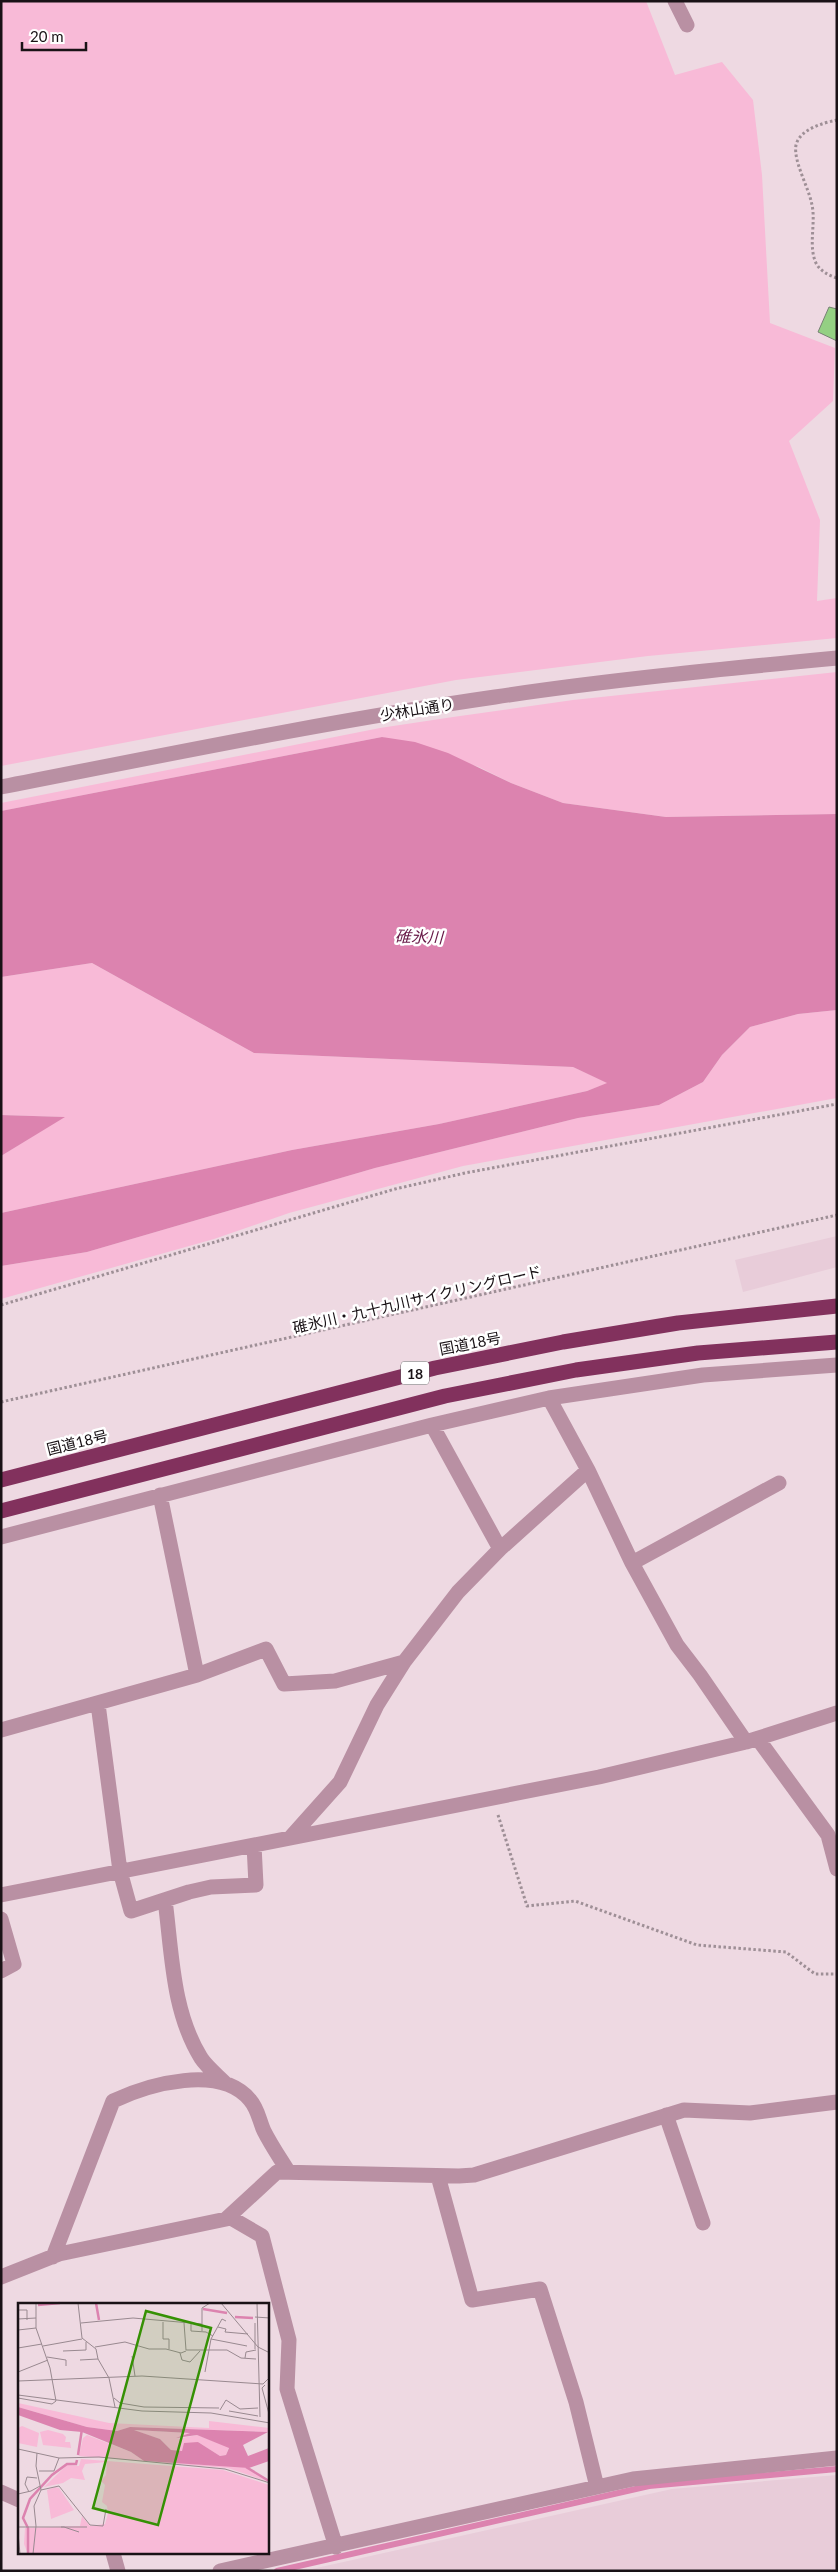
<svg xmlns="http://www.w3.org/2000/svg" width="838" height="2572" viewBox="0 0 838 2572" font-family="Lato,'Noto Sans JP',sans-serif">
<rect width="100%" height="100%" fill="#eed9e2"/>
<!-- built -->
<path fill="#e8ccd9" d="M837,1236v31l-94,25 -8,-32z
M837,2475v96h-534l369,-82z"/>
<!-- green -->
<path fill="#f8bad7" d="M1,1h645l29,74 47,-13 31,38 9,75 8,148 65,25 -2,53 -44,40 31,79 -3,81 20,-3v40l-189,18 -192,24 -455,86z
M837,672v142l-171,3 -103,-14 -52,-20 -32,-16 -97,-30 -381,74v-8l379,-75 73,-11 120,-17z
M92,963l162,90 319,14 35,16 -21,8 -148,33 -147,26 -291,63v-57l63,-39 -63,-2v-138z
M837,1010v88l-374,68 -174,47 -75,26 -213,60v-33l86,-14 288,-84 203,-50 81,-13 44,-23 19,-27 28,-28 48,-13z"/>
<!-- water -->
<path fill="#dc83af" d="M382,737l33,5 33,11 63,30 52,20 103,14 171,-3v196l-39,4 -48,13 -28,28 -19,27 -44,23 -81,13 -203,50 -288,84 -86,14v-53l291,-63 147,-26 148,-33 20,-8 -34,-16 -319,-14 -162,-90 -91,14v-166z
M1,1115l64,2 -64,39z"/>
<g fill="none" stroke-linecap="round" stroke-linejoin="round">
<!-- stream -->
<path stroke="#dc83af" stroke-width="6" d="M277,2571l372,-85 188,-17"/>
</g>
<!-- building -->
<path fill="#94d083" stroke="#768173" d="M829,307l8,2v32l-19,-9z"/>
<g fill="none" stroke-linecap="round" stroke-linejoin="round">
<!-- path -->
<path stroke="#9e8f96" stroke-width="3" stroke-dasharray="2.5 2.5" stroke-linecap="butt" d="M837,120c-14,3 -37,9 -41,25 -3,16 13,43 16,60 4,18 -4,41 4,58 4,8 12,12 21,15
M1,1305l394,-116 70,-16 372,-69
M1,1402l836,-187
M498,1815l29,91 48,-5 122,44 89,7 29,22h22"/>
<!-- minor -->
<path stroke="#b990a3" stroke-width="15" d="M675,1l12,24
M1,787c164,-32 328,-66 494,-90 113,-17 228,-28 342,-39
M549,1398l39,72 44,93 45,82 23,30 46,67
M432,1425l68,124
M160,1495l37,180
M1,1537l431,-112 117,-27 154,-23 134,-10
M632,1563l147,-80
M98,1704l22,167 11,40 58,-19 22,-5 45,-2 -2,-40
M1,1730l196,-55 69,-26 18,35 51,-3 69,-19
M758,1739l70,96 9,34
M290,1838l50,-56 37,-77 27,-43 54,-70 42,-43 88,-79
M1,1895l598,-118 147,-35 91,-29
M165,1900c7,53 7,111 36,158 6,9 16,17 24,25
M1,1919l13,45 -13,7
M666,2115l37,108
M438,2176l34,124 68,-11 36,113 21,85
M226,2219l51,-47 182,4 15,-1 210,-65 66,3 87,-11
M53,2257l60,-156c36,-17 107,-37 137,-1 8,9 9,20 14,31 7,14 16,27 24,40
M1,2277l58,-23 172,-36 31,18 27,104 -2,49 49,158
M1,2492l18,8
M113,2553l5,18
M220,2571l413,-92 204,-21"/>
<!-- highway -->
<path stroke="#82315d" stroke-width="15" d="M1,1480l434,-112 128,-26 115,-19 159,-17
M1,1511l444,-115 131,-26 122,-17 139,-11"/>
</g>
<g text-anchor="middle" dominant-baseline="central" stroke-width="5" stroke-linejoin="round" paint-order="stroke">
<!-- shield labels -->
<rect fill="#fff" stroke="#5e595c" stroke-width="1" x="401" y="1361.5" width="28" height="23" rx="4"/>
<g font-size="14" font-weight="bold" fill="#191216">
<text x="415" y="1373">18</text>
</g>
<!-- street labels -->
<g font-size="15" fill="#191216" stroke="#fff">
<text transform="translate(417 709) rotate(-9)">少林山通り</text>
<text transform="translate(417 1299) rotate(-13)">碓氷川・九十九川サイクリングロード</text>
<text transform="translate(470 1343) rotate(-11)">国道18号</text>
<text transform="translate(77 1442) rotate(-14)">国道18号</text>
</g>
<!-- water labels -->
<g font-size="16" font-style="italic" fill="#661745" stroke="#fff">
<text transform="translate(419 936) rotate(2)">碓氷川</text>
</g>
</g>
<!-- overview -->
<g transform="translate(18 2303)">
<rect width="251" height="251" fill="#eed9e2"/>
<path d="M0,100l91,20 100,5v-7l52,6 8,1v4l-139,-5 -13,4 -30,-4 -69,-20zM4,123l17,7 -2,14 -19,-4v-15zM30,127l15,4 3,3 -1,5h5l1,6 -28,-3 -3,-13zM115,127l57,3 -13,6 20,-4 32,12 -3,8 -6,1 -22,-14 -16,9 -11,-1 -11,-11zM69,132l44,17 13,9 102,6 23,15 -41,-14 -149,-12 4,-18zM63,156l142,11 46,15v69h-241l-4,-10 1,-16 55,-2 2,-10 8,10 15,-2 3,-11 -1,-7 -5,-4 3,-17 -4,-4 5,-6 1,-13 -22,2 -3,7 3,9 -14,-2 -8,5 -19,4 23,-22 12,1zM37,184l4,1 15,22 -23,9 -4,-29z" fill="#f8bad7"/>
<path d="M0,104l69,20 30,4 13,-4 138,5 -25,13 5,11 21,-8v13l-20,7 -105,-7 -13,-9 -49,-20 -22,-2 -42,-15zM116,127l56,3 -14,5 21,-3 32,13 -3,7 -6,1 -22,-14 -14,1 -2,8 -11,-1 -11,-11z" fill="#dc83af" fill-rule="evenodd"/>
<path fill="none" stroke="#dc83af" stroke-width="2.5" d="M78,0l3,17M20,2l22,-2M185,6l24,4M217,14l18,1M60,152l4,-26M228,164l23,14M10,251v-26l-5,-10 7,-19 22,-24 15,-11h9l1,-4"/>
<path fill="none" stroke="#998990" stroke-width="1" d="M18,0v25l14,40 6,33M60,0l4,35 14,11 2,10 11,19 6,29M203,0l37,44 12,6M239,0l3,114M0,7h9v10M237,14l15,1M0,16l18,-1M145,19v17h6v10M63,20l52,-5 69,6M166,20l2,27h41l14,8 15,1M237,20v26M173,21v7l15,1 7,4M200,24l8,2 -1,3 23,2M0,27l18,-2M184,28v-23l8,-5M193,36l36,7M25,43l39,-7M77,44l30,-5 24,7h17l15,4 5,-2M0,45l24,-4M45,48l23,-1v-8M162,50l2,7 8,2 10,-11M114,53l3,20M29,54l19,3v6M227,55l1,-6 10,-2M62,57l18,-1M0,69l30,-12M187,69l6,-33 11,-20 4,2M0,78l124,-5 121,8 7,-7M247,82l-3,3 7,26M0,92l124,16 69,2 59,10M0,95l34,6 4,-3M96,95l6,5 24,4 75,1M202,107l6,-10 14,9 18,-1M211,108l29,5M0,146l41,9 40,-1 126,12 45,14M21,168h15l5,-13M23,187l18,-4 31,39 13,1 3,-17M11,189l-4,-8 2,-7 10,1M0,191l13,-3 9,-5M0,224h46l15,5M43,224h26M0,230l2,21M15,251l3,-28 -2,-20 7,-16 -5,-24 1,-13"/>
<path fill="#359104" fill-opacity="0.15" stroke="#359104" stroke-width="2.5" d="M128,8l65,17 -53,197 -65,-17z"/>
<rect width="251" height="251" fill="none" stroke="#191216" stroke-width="2.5"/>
</g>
<!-- border -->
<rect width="838" height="2572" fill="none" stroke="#191216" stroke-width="5"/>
<!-- scale -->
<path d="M22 42v8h64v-8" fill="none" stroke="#191216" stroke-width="2.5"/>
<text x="30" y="42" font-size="15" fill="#191216" stroke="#ffffff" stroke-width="4" paint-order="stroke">20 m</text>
</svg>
